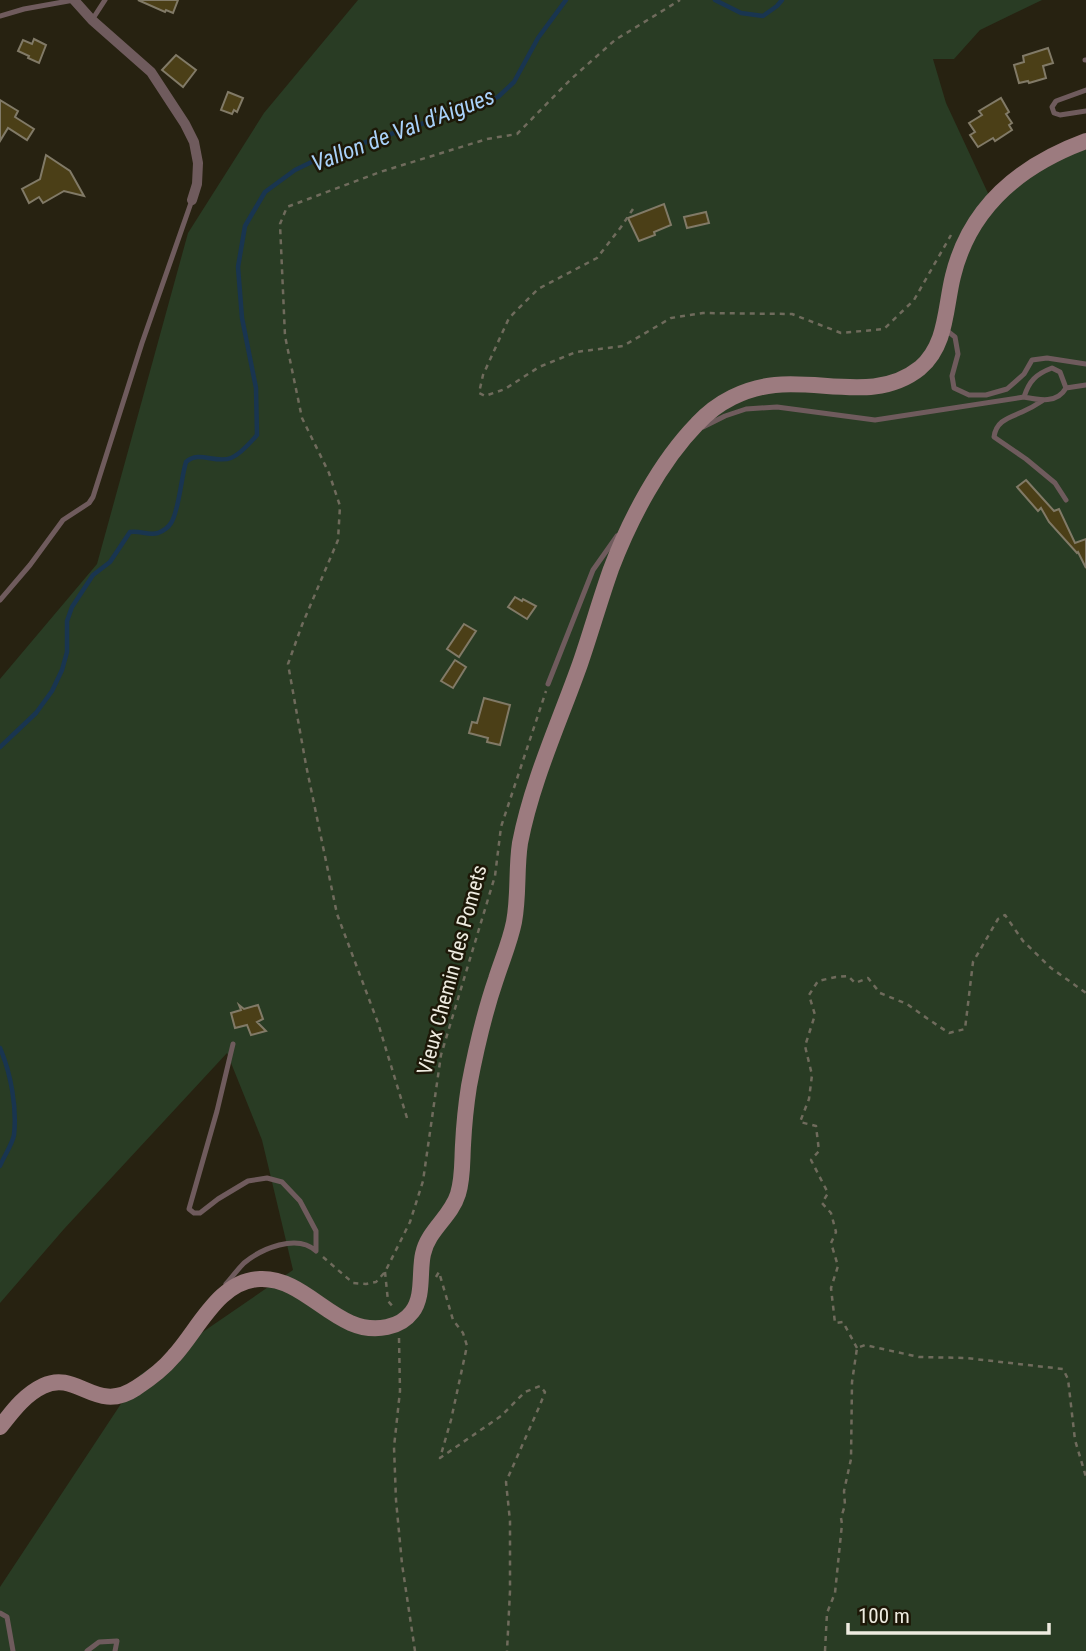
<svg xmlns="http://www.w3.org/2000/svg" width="1086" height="1651" viewBox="0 0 1086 1651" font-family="'Roboto Condensed',sans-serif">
<rect width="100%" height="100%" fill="#272211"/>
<!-- green -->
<path fill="#293c24" d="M358,0h684l-62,30 -26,29h-21l13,44 47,101 26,-25 67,-33v1505h-1086v-64l140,-212 153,-105 -31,-130 -35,-87 -163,176 -64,74v-624l97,-115 91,-331 76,-120z"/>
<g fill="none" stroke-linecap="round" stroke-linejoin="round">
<!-- stream -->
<path stroke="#193550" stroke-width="4.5" d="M715,0l26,13 22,3 14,-10 5,-6
M0,747l36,-34 16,-22 10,-21 5,-18v-31l5,-14 21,-32 17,-13 20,-30c10,-2 18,4 28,1 5,-2 10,-5 13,-10 8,-12 10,-45 15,-61 13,-12 29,2 45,-4 10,-4 19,-15 26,-23l-1,-47 -14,-70 -4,-51 7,-41 20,-34 30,-22 29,-14 155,-51 19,-8 16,-15 24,-44 28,-38
M0,1048c11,26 17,59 14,87 -2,10 -10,21 -14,31"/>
</g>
<!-- building -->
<path fill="#4b3f17" stroke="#817a67" stroke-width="2" d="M138,0h40l-5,13 -7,-3 -1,2z
M34,39l12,6 -7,18 -11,-5 1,-2 -11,-5 5,-11 9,4z
M1048,48l5,15 -10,3 3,12 -17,5 -1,-2 -9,2 -5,-18 10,-3 -1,-6z
M176,55l20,15 -13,17 -21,-17z
M228,92l15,6 -6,14 -3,-2 -2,4 -11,-4z
M1001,98l8,14 -3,2 6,9 -3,2 3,5 -17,11 -2,-3 -15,9 -8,-12 5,-3 -6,-9 13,-8 -3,-4z
M0,100l18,11 -3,6 19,12 -7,11 -19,-12 -8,13z
M46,155l24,16 14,25 -20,-5 -21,12 -4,-6 -10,6 -7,-14 18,-10z
M664,204l7,21 -17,7 1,3 -16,6 -11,-23z
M706,212l3,11 -22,5 -3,-11z
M1026,480l28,31 5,-2 16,34 11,-4v29l-8,-16 -1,1 -28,-31 -8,-14 -3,3 -21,-24z
M515,597l7,4 1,-2 13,7 -9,13 -19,-12z
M464,624l12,7 -17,26 -12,-8z
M455,660l11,7 -13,21 -12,-7z
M484,698l26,7 -10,40 -13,-3 1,-4 -19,-5 3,-11 5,1z
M239,1005l5,4 14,-4 5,14 -6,3 9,9 -15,4 -4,-10 -12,3 -4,-15 10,-3z"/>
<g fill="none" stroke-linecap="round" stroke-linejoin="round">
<!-- path -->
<path stroke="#6f6b5c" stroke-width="2.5" stroke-dasharray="5 5" stroke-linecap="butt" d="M633,209l-12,18 -24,31 -59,31 -29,29 -26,57 -4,18 6,3 20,-7 34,-22 37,-15 47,-6 48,-28 32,-5 89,1 49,19 43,-4 30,-29 37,-65
M407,1118l-29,-95 -41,-109 -31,-149 -18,-101 14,-39 36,-85 2,-34 -11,-33 -27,-55 -17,-82 -5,-112 7,-17 93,-35 107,-33 30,-5 53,-54 45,-40 65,-40
M323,1257l30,26 13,1 10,-2 9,-10 25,-50 13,-41 18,-126 54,-179 6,-49 45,-136
M385,1272l3,29 6,7
M436,1277l3,-5 14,48 10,13 4,13 -16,74 -11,38 61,-42 24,-24 15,-6 5,6 -5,13 -34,77 4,39v70l-3,60
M399,1338l1,53 -6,56 2,53 6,64 13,87
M857,1348l-14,-26 -8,1 -4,-35 7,-22 -7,-23 5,-11 -5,-19 -9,-10 6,-10 -17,-33 8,-9 -3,-25 -16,-4 9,-23 3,-24 -7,-29 10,-31 -6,-20 9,-14 18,-4 12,-1 7,7 13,-5 12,15 27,11 21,15 21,14 16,-4 8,-67 25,-43 7,-4 18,26 28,27 35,25
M825,1651l2,-38 8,-20 7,-69 -1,-6 4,-13 -1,-14 7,-32 1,-77 5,-34 8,-3 54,12 47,1 97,11 5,10 7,61 11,37"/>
<!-- lane -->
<path stroke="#6f5b5d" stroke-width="5" d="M0,16l24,-7 50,-9
M92,20l13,-20
M1085,60h1
M1086,90l-30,11 -4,6 2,6 6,2 26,-4
M946,330l9,7 3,17 -6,22 2,12 15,7h17l21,-6 17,-15 8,-14 15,-2 39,6
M1066,388l20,-3
M1042,401c-6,4 -13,8 -20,11 -14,6 -26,9 -28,25l32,22 29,24 11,17
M703,427l22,-11 21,-7 31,-2 98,13 149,-23c15,3 33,7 42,-9l-6,-16 -8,-4c-16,6 -23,13 -28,29
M0,600l30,-35 33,-45 26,-17 4,-6 49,-154 50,-143
M548,684l45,-114 24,-34
M226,1284c6,-7 12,-15 18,-21 17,-14 53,-30 72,-12v-20l-16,-30 -18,-19 -15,-4 -19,3 -30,18 -18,14h-6l-5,-4 28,-98 16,-67
M0,1613l7,4 6,34
M87,1651l12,-9 18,-1 -2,10"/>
<!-- street -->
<path stroke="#6f5b5d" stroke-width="10" d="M74,0l18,20 59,52 34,52 9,18 4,21 -1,21 -5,16"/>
<!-- secondary -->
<path stroke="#9c7b7f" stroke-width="16" d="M0,1427c12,-15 24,-32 43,-41 34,-17 53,29 93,2 14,-9 28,-20 38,-32 24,-26 45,-76 86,-77 48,-2 77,59 127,48 10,-2 19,-7 25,-15 12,-15 7,-40 11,-58 5,-24 28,-37 35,-60 5,-16 4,-33 5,-49 1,-20 3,-40 6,-59 7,-37 15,-72 27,-107 6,-19 14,-37 18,-57 5,-26 2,-53 6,-79 12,-62 39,-120 60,-179 11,-32 20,-64 31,-95 19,-50 49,-107 86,-145 20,-22 48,-36 78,-39 49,-5 103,17 145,-17 27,-23 25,-60 33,-92 17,-70 68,-111 133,-135"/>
</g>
<g text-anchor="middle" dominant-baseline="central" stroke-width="5" stroke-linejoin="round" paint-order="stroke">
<!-- street labels -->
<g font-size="21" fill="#eeebe0" stroke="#1d1808">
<text transform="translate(452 970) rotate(-75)">Vieux Chemin des Pomets</text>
</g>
<!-- water labels -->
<g font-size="23" font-style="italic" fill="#a9d1f9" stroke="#1d1808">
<text transform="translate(403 130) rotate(-21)">Vallon de Val d'Aigues</text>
</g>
</g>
<!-- scale -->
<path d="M848 1623v10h201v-10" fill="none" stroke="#eeebe0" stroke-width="3.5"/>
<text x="858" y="1623" font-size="21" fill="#eeebe0" stroke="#1d1808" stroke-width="5" paint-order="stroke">100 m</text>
</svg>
